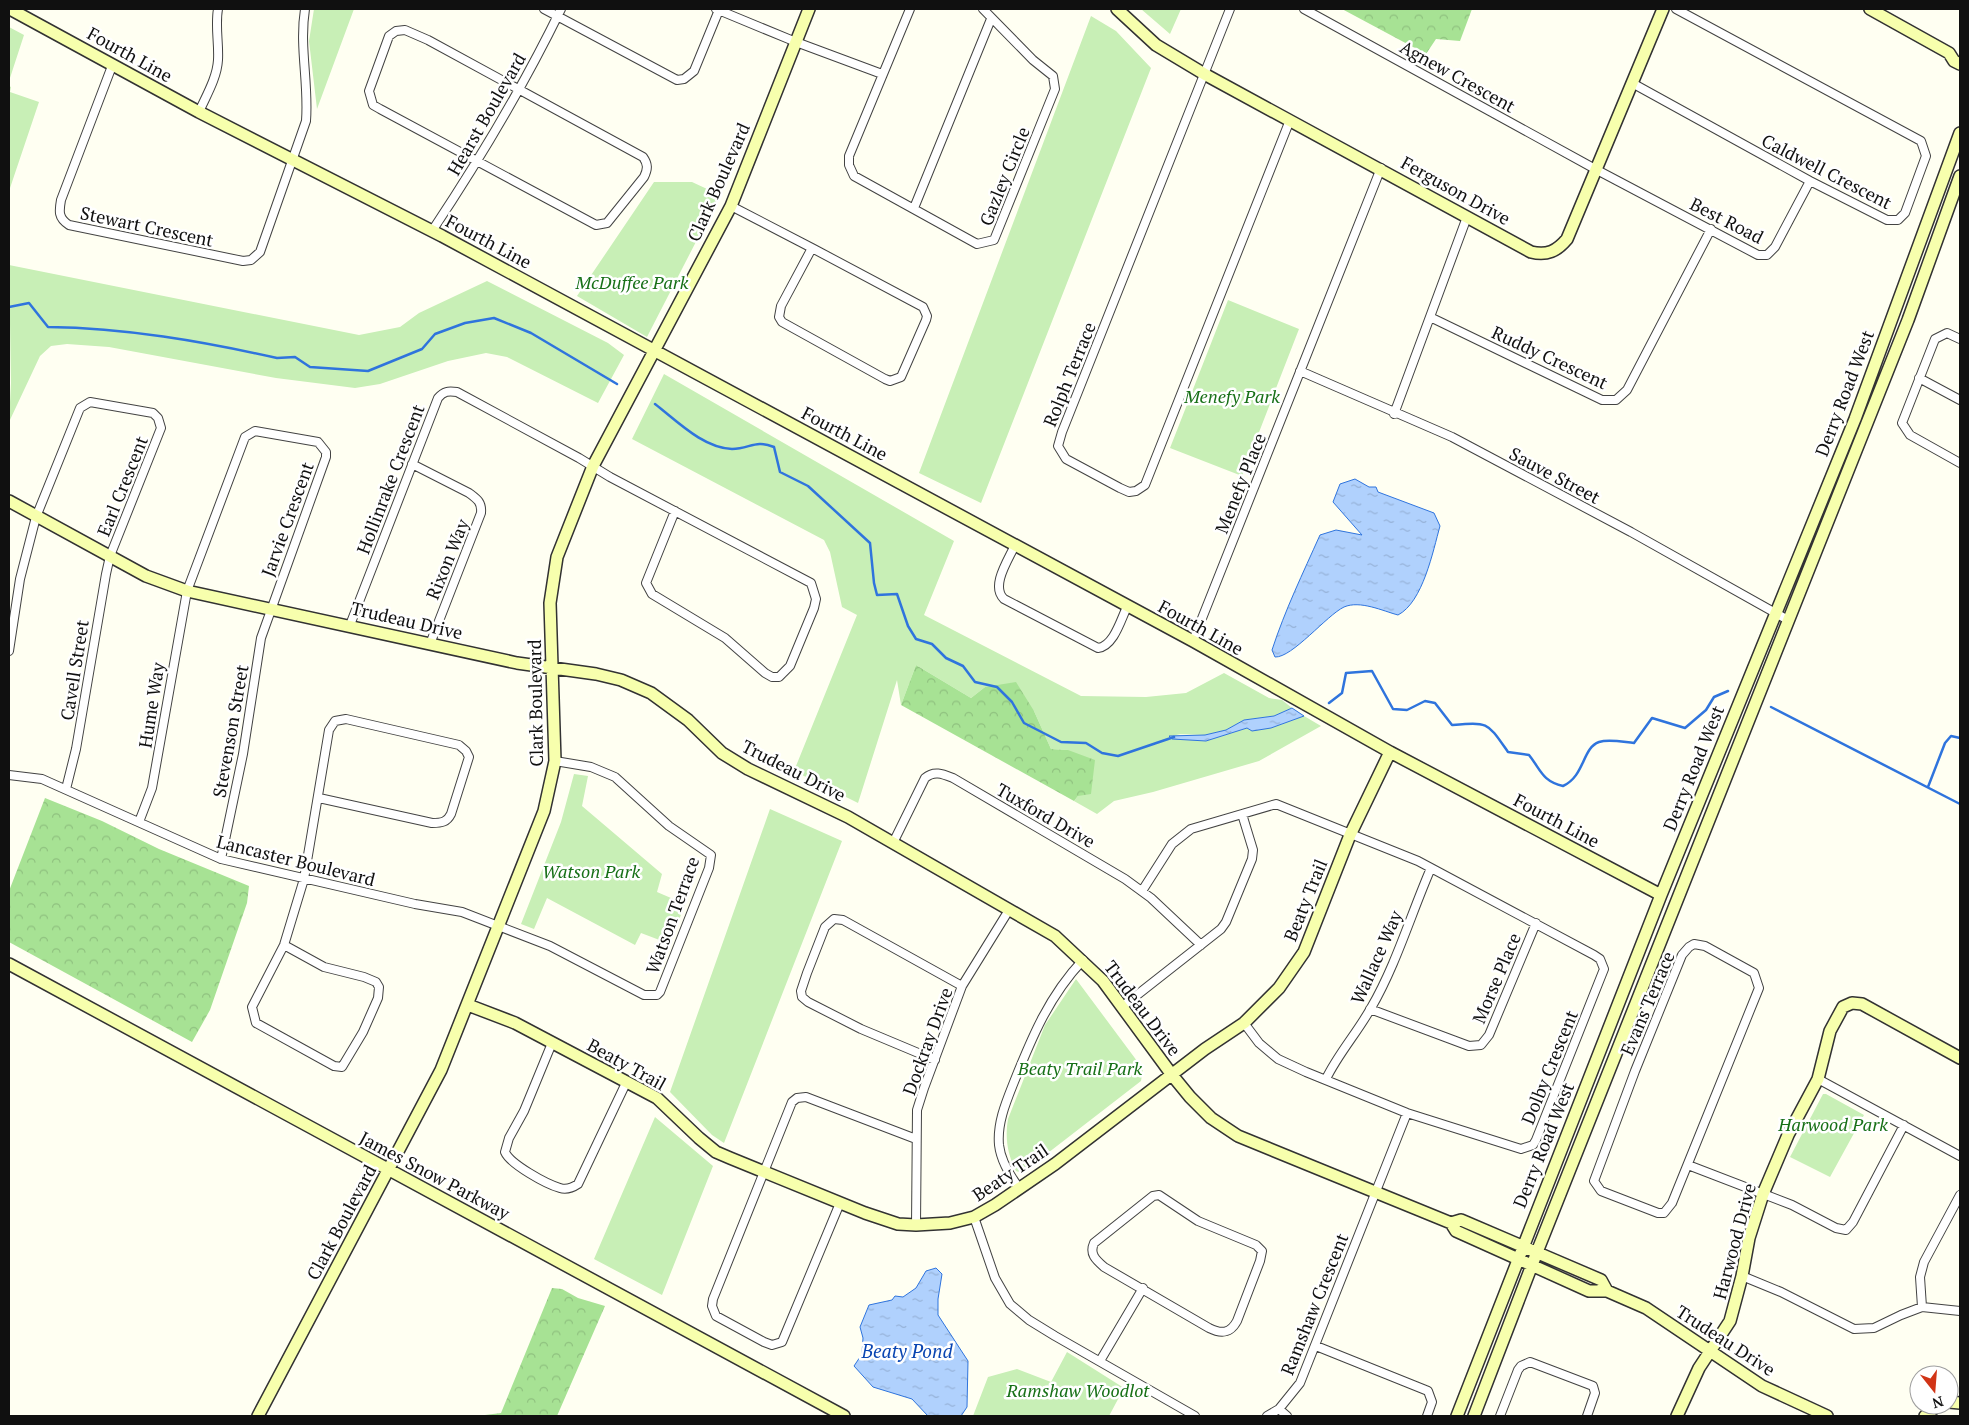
<svg xmlns="http://www.w3.org/2000/svg" width="1969" height="1425" viewBox="0 0 1969 1425" font-family="'PT Serif',serif">
<defs>
<pattern id="forest-crowns" width="20" height="18" patternUnits="userSpaceOnUse" patternTransform="scale(1.25)"><rect width="20" height="18" fill="#a7e294"/><path d="M2 6a3 3 0 1 1 6 0M12 15a3 3 0 1 1 6 0" fill="none" stroke="#8fc17f"/></pattern>
<pattern id="water-ripples" width="26" height="14" patternUnits="userSpaceOnUse" patternTransform="scale(1.25)"><rect width="26" height="14" fill="#b0d1fd"/><path d="M2 4q2-2 4 0t4 0M15 11q2-2 4 0t4 0" fill="none" stroke="#96b2d8"/></pattern>
</defs>
<rect width="100%" height="100%" fill="#fffff2"/>
<!-- grass -->
<path fill="#c8efb6" d="M314,9h40l-37,100 -8,-68z
M1141,9h40l-11,25z
M1091,16l25,15 35,37 -170,435 -62,-30z
M9,27l15,8 -15,46z
M9,86l2,1 -1,5 29,10 -30,89z
M654,182h38l28,13 -73,142 -70,-41z
M9,265l350,70 41,-8 19,-14 68,-32 121,62 16,12 -26,48 -91,-46 -21,-4 -38,8 -68,23 -25,4 -79,-10 -167,-31 -42,-3 -16,2 -11,10 -31,66 2,-39z
M1228,300l71,29 -57,147 -72,-28z
M664,374l290,167 -30,74 157,81 65,1 40,-4 38,-20 45,25 13,2 10,8 -18,8 -30,4 -18,10 -21,5 -29,-1 30,7 41,-13h24l33,-12 17,10 -62,35 -106,31 -39,9 -17,13 -23,-13 4,-5 -10,-46 -17,-1 -17,-38 -49,-24 -14,11 -55,-33 -15,40 -4,-25 -39,123 -64,-32 63,-156 -15,-8 -12,-55 -6,-12 -192,-101z
M574,774l14,2 -6,30 80,68 -5,18 28,12 -15,40 -29,-11 -6,12 -88,-47 -13,31 -13,-5 40,-102z
M770,809l72,32 -118,302 -12,-8 -42,-43z
M1076,979l67,90 -2,12 -119,92 -6,-2c-9,-18 -11,-33 -8,-52l37,-94z
M1823,1094h3l38,21 -34,62 -40,-20z
M655,1117l58,49 -51,129 -68,-36z
M1067,1352l57,36 -15,28h-136l15,-39 29,-8 34,13z"/>
<!-- forest -->
<path fill="url(#forest-crowns)" d="M1342,9h130l-12,32 -24,-2 -10,15z
M916,665l55,33 14,-11 31,-5 18,29 17,38 17,1 27,10 -4,34 -13,2 -4,5 -173,-96z
M45,798l57,23 57,28 90,37 -2,17 -37,107 -18,32 -183,-100v-51z
M552,1288l10,1 16,9 27,8 -48,110h-80l24,-3z"/>
<!-- water -->
<path fill="url(#water-ripples)" stroke="#2f74dd" d="M1355,479l14,8h7l2,5 56,21 6,13c-7,25 -17,76 -42,89 -15,-4 -38,-15 -54,-8 -17,8 -52,51 -69,50l-3,-7c13,-40 31,-77 48,-115l16,-5 26,5 -29,-33 7,-18z
M1292,708l12,8 -33,12 -19,3 -5,-3 -41,13 -34,-2 -3,-3 36,-1 21,-5 18,-10 30,-4z
M936,1268l6,6 -4,25v16l30,46 -1,46 -6,9h-33l-16,-17 -39,-12 -19,-21 8,-12 1,-16 -3,-11 9,-22 23,-5 3,-4 8,1 13,-9 10,-17z"/>
<g fill="none" stroke-linecap="round" stroke-linejoin="round">
<!-- stream -->
<path stroke="#2f74dd" stroke-width="2.5" d="M9,307l20,-4 19,24c78,1 153,14 229,31l18,-1 15,10 58,4 54,-22 13,-15 30,-11 29,-5 37,15 86,51
M655,404c22,17 48,44 77,45 18,0 23,-10 42,-2l6,25 28,14 62,57 4,40 3,12 20,-1 11,32 8,13 16,5 14,14 17,8 12,16 22,5 15,15 12,21 37,19 25,1 16,10 16,3 56,-19
M1329,703l13,-10 4,-20 26,-2 21,38 14,1 18,-9 10,2 17,22c37,-3 35,-3 56,27l21,3c12,15 13,26 34,31 22,-10 19,-38 36,-44 10,-3 24,0 35,1l18,-25 33,10 21,-18 8,-13 14,-6
M1771,707l189,97
M1928,787l17,-44 6,-7 9,2"/>
<!-- street casing -->
<g stroke="#434343" stroke-width="10">
<path id="street" d="M544,9l133,71 7,-1 10,-8 25,-61
M716,9l80,33 86,32
M910,9l-61,147v9l5,11 123,68 17,-4 61,-151 -2,-13 -20,-16 -50,-51
M1230,9l-168,423 -4,14 8,13 54,29 9,4 7,-1 9,-6 145,-365
M1304,9l293,161 161,85h9l8,-8 35,-66
M405,30l23,10 215,117c5,7 5,12 1,20l-37,46 -11,2 -216,-116 -7,-4 -4,-14 20,-55 7,-5z
M112,66l-51,134c-2,11 -3,18 8,25l174,36 8,-1 9,-8 46,-131c3,-38 -7,-74 -1,-112
M1632,83l178,98 77,39h11l7,-7 21,-57 -5,-15 -245,-132
M199,112c7,-16 18,-34 19,-52 1,-17 -3,-34 0,-51
M731,206l81,42 -31,58 -2,11 3,5 103,57 5,2 11,-4 25,-57 1,-4 -4,-9 -111,-59
M914,208l77,-189
M432,231c48,-72 91,-144 129,-222
M1430,317l172,83h14l11,-10 84,-161
M1960,339l-13,-6 -12,6 -33,84 8,12 50,28
M1300,371l152,66 179,95 157,88
M1919,378l41,22
M1394,414l73,-197
M412,464l57,29c8,6 13,9 12,20l-51,131
M1015,545c-6,14 -25,41 -11,54l94,49c16,-2 23,-29 29,-41
M350,625l88,-227c6,-7 10,-7 19,-6l122,66 31,19 201,106 5,16 -2,9 -24,58 -11,11h-7l-7,-4 -40,-35 -73,-44 -6,-11 29,-72
M1193,641l188,-473
M9,651l11,-72 16,-62 44,-109 10,-6 63,11 5,5 3,10 -51,128 -4,18 -30,175 -10,40
M9,775l33,4 179,80 194,45 47,8 88,34 94,49h13l3,-3 49,-124 2,-13 -42,-29 -54,-49 -24,-10 -36,-6
M139,822l13,-34 35,-197 58,-154 10,-6 63,11 8,10v5l-65,181 -18,116 -22,105
M893,843l32,-65c9,-8 18,-4 28,0l172,101 26,19 50,47
M1142,891l30,-47 19,-15 85,-25 142,57 176,94 6,4 4,10 -68,171 -3,5 -12,4 -114,-36 -101,-41 -28,-13 -19,-16 -15,-20
M1694,944l11,2 49,27 5,15 -87,215 -8,10h-6l-57,-22 -7,-10 41,-110 47,-116 7,-8z
M284,945l40,22 40,10 12,5 3,5 -1,11 -15,34 -21,35 -8,-1 -78,-43 -4,-16 32,-62 20,-66 25,-149 6,-9 11,-2 113,26 7,6 3,6 -18,57c-4,8 -9,9 -19,9l-113,-25
M1123,1006l98,-77 5,-7 26,-63 1,-9 -11,-36
M1370,1009l99,37 12,-1 8,-10 47,-112
M552,1043l-28,68 -15,27 -4,14c5,12 41,32 55,36 6,2 12,0 18,-4l48,-101
M935,1060l-74,-31 -53,-27 -6,-5 -1,-6 6,-18 18,-46 9,-8 9,1 119,66
M1326,1079c12,-25 31,-46 45,-71 25,-43 40,-94 60,-140
M1818,1079l142,77
M1688,1165l104,40 44,23 10,2 7,-8 51,-97
M1020,1189c-10,-13 -19,-27 -21,-44 -2,-22 7,-43 15,-63 18,-45 35,-86 69,-122
M1159,1195l39,26 58,24 6,6 -2,10 -23,60c-7,13 -16,13 -28,7l-105,-61c-8,-7 -15,-13 -10,-24l59,-47z
M840,1203l-58,139 -10,3 -8,-3 -48,-26 -4,-10 1,-7 79,-197 5,-4 9,-1 110,42
M974,1217l21,61 15,26 19,16 26,16 140,80
M916,1225l1,-115 7,-22 38,-102 47,-76
M1742,1276l39,16 73,37 20,-1 27,-13 21,-8 38,4
M1922,1307l-2,-30 4,-15 36,-67
M1316,1346l112,45 4,11 -5,14
M1100,1361l43,-73
M1279,1409l8,7
M1267,1416l12,-7 21,-26 107,-270
M1500,1416l18,-46 3,-4 9,-4 63,24 2,7 -8,23"/>
</g>
<!-- secondary casing -->
<g stroke="#323232" stroke-width="14">
<path id="secondary" d="M10,9l189,103 243,124 751,405 197,111 271,143
M1117,9l39,36 50,30 325,177c16,4 26,-1 36,-13l96,-230
M1870,9l79,44 5,8 6,3
M9,501l137,75 41,15 330,72 79,11 25,6 30,13 37,27 34,33 26,16 100,48 207,119 48,45 69,94 18,22 21,21 27,18 213,87 10,-3 140,60 6,11
M9,964l835,452
M468,1005l47,18 142,75 42,40 17,14 14,6 135,55 33,11 18,1 34,-2 24,-6 21,-12 60,-41 150,-115 39,-26 35,-35 25,-36 46,-117 40,-83
M1451,1223l5,8 133,60h18l39,17 116,78 65,30
M1949,1402l11,1
M258,1416l183,-346 103,-259 11,-50 -5,-158 7,-46 36,-91 138,-260 78,-197
M1457,1416l204,-521 194,-476 105,-286
M1474,1416l63,-164 371,-932 52,-144
M1677,1416l22,-48 31,-47 12,-45 7,-38 14,-44 25,-59 30,-56 12,-48 13,-24 9,-4 10,1 98,54
M1925,1416l13,-11"/>
</g>
<!-- street -->
<use href="#street" stroke="#fff" stroke-width="8"/>
<!-- secondary -->
<use href="#secondary" stroke="#f7ffad" stroke-width="11"/>
</g>
<g text-anchor="middle" dominant-baseline="central" stroke-width="5" stroke-linejoin="round" paint-order="stroke">
<!-- street labels -->
<g font-size="18" fill="#101010" stroke="#fff">
<text transform="translate(130 54) rotate(29)">Fourth Line</text>
<text transform="translate(1458 76) rotate(29)">Agnew Crescent</text>
<text transform="translate(486 114) rotate(-60)">Hearst Boulevard</text>
<text transform="translate(1827 171) rotate(27)">Caldwell Crescent</text>
<text transform="translate(1004 176) rotate(-68)">Gazley Circle</text>
<text transform="translate(718 182) rotate(-66)">Clark Boulevard</text>
<text transform="translate(1456 190) rotate(29)">Ferguson Drive</text>
<text transform="translate(1727 220) rotate(27)">Best Road</text>
<text transform="translate(147 226) rotate(12)">Stewart Crescent</text>
<text transform="translate(489 241) rotate(28)">Fourth Line</text>
<text transform="translate(1550 357) rotate(25)">Ruddy Crescent</text>
<text transform="translate(1069 374) rotate(-68)">Rolph Terrace</text>
<text transform="translate(1844 393) rotate(-69)">Derry Road West</text>
<text transform="translate(845 433) rotate(28)">Fourth Line</text>
<text transform="translate(1555 475) rotate(28)">Sauve Street</text>
<text transform="translate(390 479) rotate(-69)">Hollinrake Crescent</text>
<text transform="translate(1240 483) rotate(-68)">Menefy Place</text>
<text transform="translate(122 486) rotate(-68)">Earl Crescent</text>
<text transform="translate(287 519) rotate(-70)">Jarvie Crescent</text>
<text transform="translate(447 559) rotate(-68)">Rixon Way</text>
<text transform="translate(407 620) rotate(13)">Trudeau Drive</text>
<text transform="translate(1201 627) rotate(29)">Fourth Line</text>
<text transform="translate(74 670) rotate(-81)">Cavell Street</text>
<text transform="translate(535 703) rotate(-91)">Clark Boulevard</text>
<text transform="translate(151 705) rotate(-81)">Hume Way</text>
<text transform="translate(230 731) rotate(-80)">Stevenson Street</text>
<text transform="translate(1693 768) rotate(-68)">Derry Road West</text>
<text transform="translate(794 770) rotate(27)">Trudeau Drive</text>
<text transform="translate(1046 815) rotate(30)">Tuxford Drive</text>
<text transform="translate(1557 820) rotate(28)">Fourth Line</text>
<text transform="translate(296 860) rotate(14)">Lancaster Boulevard</text>
<text transform="translate(1305 900) rotate(-68)">Beaty Trail</text>
<text transform="translate(672 915) rotate(-70)">Watson Terrace</text>
<text transform="translate(1376 957) rotate(-66)">Wallace Way</text>
<text transform="translate(1496 978) rotate(-67)">Morse Place</text>
<text transform="translate(1647 1003) rotate(-67)">Evans Terrace</text>
<text transform="translate(1143 1008) rotate(53)">Trudeau Drive</text>
<text transform="translate(927 1041) rotate(-70)">Dockray Drive</text>
<text transform="translate(627 1064) rotate(29)">Beaty Trail</text>
<text transform="translate(1549 1067) rotate(-68)">Dolby Crescent</text>
<text transform="translate(1543 1145) rotate(-68)">Derry Road West</text>
<text transform="translate(1010 1172) rotate(-34)">Beaty Trail</text>
<text transform="translate(435 1175) rotate(28)">James Snow Parkway</text>
<text transform="translate(341 1222) rotate(-62)">Clark Boulevard</text>
<text transform="translate(1734 1241) rotate(-75)">Harwood Drive</text>
<text transform="translate(1314 1304) rotate(-68)">Ramshaw Crescent</text>
<text transform="translate(1726 1340) rotate(33)">Trudeau Drive</text>
</g>
<!-- park labels -->
<g font-size="18" font-style="italic" fill="#177017" stroke="#fff">
<text x="632" y="282">McDuffee Park</text>
<text x="1232" y="396">Menefy Park</text>
<text x="591" y="871">Watson Park</text>
<text x="1080" y="1068">Beaty Trail Park</text>
<text x="1833" y="1124">Harwood Park</text>
<text x="1078" y="1390">Ramshaw Woodlot</text>
</g>
<!-- water labels -->
<g font-size="19" font-style="italic" fill="#0945b2" stroke="#fff">
<text x="907" y="1350">Beaty Pond</text>
</g>
</g>
<!-- border -->
<rect width="1969" height="1425" fill="none" stroke="#101010" stroke-width="20"/>
<!-- north arrow -->
<g transform="translate(1934 1390) rotate(163)"><circle r="24" fill="#ffffff" stroke="#9f9f9f"/>
<path d="M0-4L9 19L0 12L-9 19Z" fill="#d13416"/>
<text y="-8" font-size="14" font-weight="bold" text-anchor="middle" fill="#101010">N</text>
</g>
</svg>
